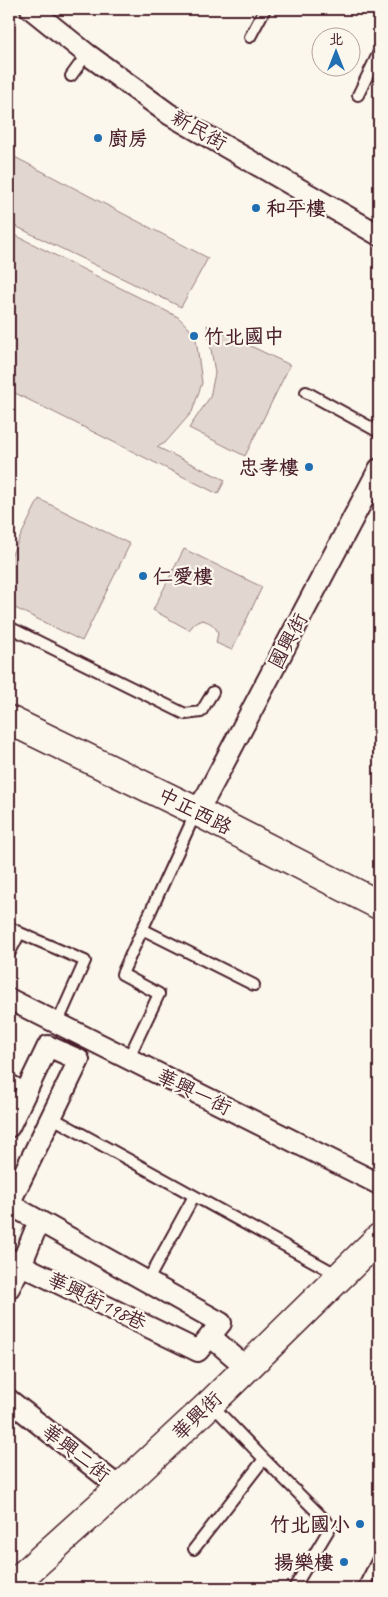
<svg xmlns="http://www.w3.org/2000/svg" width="388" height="1597" viewBox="0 0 388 1597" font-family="Caveat,'LXGW WenKai TC',sans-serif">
<rect width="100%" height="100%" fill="#fbf7ec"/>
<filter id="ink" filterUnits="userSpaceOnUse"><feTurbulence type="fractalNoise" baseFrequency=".02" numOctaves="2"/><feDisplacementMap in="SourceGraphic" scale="10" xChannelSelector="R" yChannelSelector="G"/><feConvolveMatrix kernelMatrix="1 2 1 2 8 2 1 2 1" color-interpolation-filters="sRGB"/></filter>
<g filter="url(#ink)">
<!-- green -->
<path fill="#e2d7d0" stroke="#967b7e" d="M9,154l199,104 -27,49 -172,-84z
M9,232l169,85 10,10 8,12 6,44 -10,29 -27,31 -8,4 68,33 -7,14 -209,-104z
M207,325l83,40 -45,91 -56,-28 21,-31 5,-24z
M39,499l91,45 -48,97 -73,-36v-45z
M184,549l78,38 -30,63 -16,-7 2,-10c-3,-8 -8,-11 -16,-13l-7,3 -6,7 -36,-20z"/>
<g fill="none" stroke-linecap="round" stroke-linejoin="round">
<!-- lane casing -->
<g stroke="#4a1f2b" stroke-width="14">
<path id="lane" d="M250,37l15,-28
M71,76l16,-22
M358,95l21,-43
M306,392l73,40
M9,627l176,87 16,-2 12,-20
M9,927l11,6 -11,21
M142,929l112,56
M20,933l65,28 -28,63
M128,1059l31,-65 -37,-20 74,-162
M9,1079l18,10
M51,1117l287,158
M147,1282l47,-86
M211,1404l53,55 67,67 -37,62
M194,1549l70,-90
M363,1588l16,-31"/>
</g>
<!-- street casing -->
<g stroke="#4a1f2b" stroke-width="24">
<path id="street" d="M31,9l56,45 82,60 210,121
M196,811l11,-16 172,-326
M9,999l370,185
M9,1127l39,-81 31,14 -70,144
M9,1204l212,119 -23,28 -189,-92
M9,1288l12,-23 18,-44
M210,1336l37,32
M9,1400l111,88"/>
</g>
<!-- secondary casing -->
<g stroke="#4a1f2b" stroke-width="31">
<path id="secondary" d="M9,720l187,91 183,94
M9,1588l111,-100 91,-85 168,-165"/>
</g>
<!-- lane -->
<use href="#lane" stroke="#fbf7ec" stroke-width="10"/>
<!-- street -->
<use href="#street" stroke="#fbf7ec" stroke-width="20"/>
<!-- secondary -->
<use href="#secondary" stroke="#fbf7ec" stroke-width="28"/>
</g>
</g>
<!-- markers -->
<g fill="#1f6fb2" stroke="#fbf7ec" stroke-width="2">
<circle cx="98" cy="138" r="5"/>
<circle cx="256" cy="208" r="5"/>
<circle cx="194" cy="336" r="5"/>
<circle cx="309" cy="467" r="5"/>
<circle cx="143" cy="576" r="5"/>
<circle cx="360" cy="1524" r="5"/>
<circle cx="344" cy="1562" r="5"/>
</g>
<g text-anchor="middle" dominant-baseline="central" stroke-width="4.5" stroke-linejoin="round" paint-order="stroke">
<!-- street labels -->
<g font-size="20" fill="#4a1f2b" stroke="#fbf7ec">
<text transform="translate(199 130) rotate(30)">新民街</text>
<text transform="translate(288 641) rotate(-62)">國興街</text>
<text transform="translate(195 811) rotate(27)">中正西路</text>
<text transform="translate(194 1092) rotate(26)">華興一街</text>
<text transform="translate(97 1301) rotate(26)">華興街198巷</text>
<text transform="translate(197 1416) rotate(-44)">華興街</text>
<text transform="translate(76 1453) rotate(38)">華興二街</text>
</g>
<!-- poi labels -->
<g font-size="20" font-weight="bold" fill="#4a1f2b" stroke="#fbf7ec" text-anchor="start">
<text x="108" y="138">廚房</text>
<text x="266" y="208">和平樓</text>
<text x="204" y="336">竹北國中</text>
<text x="299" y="467" text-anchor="end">忠孝樓</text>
<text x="153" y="576">仁愛樓</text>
<text x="350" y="1524" text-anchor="end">竹北國小</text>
<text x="334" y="1562" text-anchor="end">揚樂樓</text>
</g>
</g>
<!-- margin -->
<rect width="388" height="1597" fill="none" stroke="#fbf7ec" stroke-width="30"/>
<rect x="15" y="15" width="358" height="1567" fill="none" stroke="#4a1f2b" stroke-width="2" filter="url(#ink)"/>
<!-- north arrow -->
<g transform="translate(336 52)"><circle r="24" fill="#fbf7ec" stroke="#b4a19f"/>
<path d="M0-4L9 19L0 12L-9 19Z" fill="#1f6fb2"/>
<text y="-8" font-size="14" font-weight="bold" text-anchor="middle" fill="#4a1f2b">北</text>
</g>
</svg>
